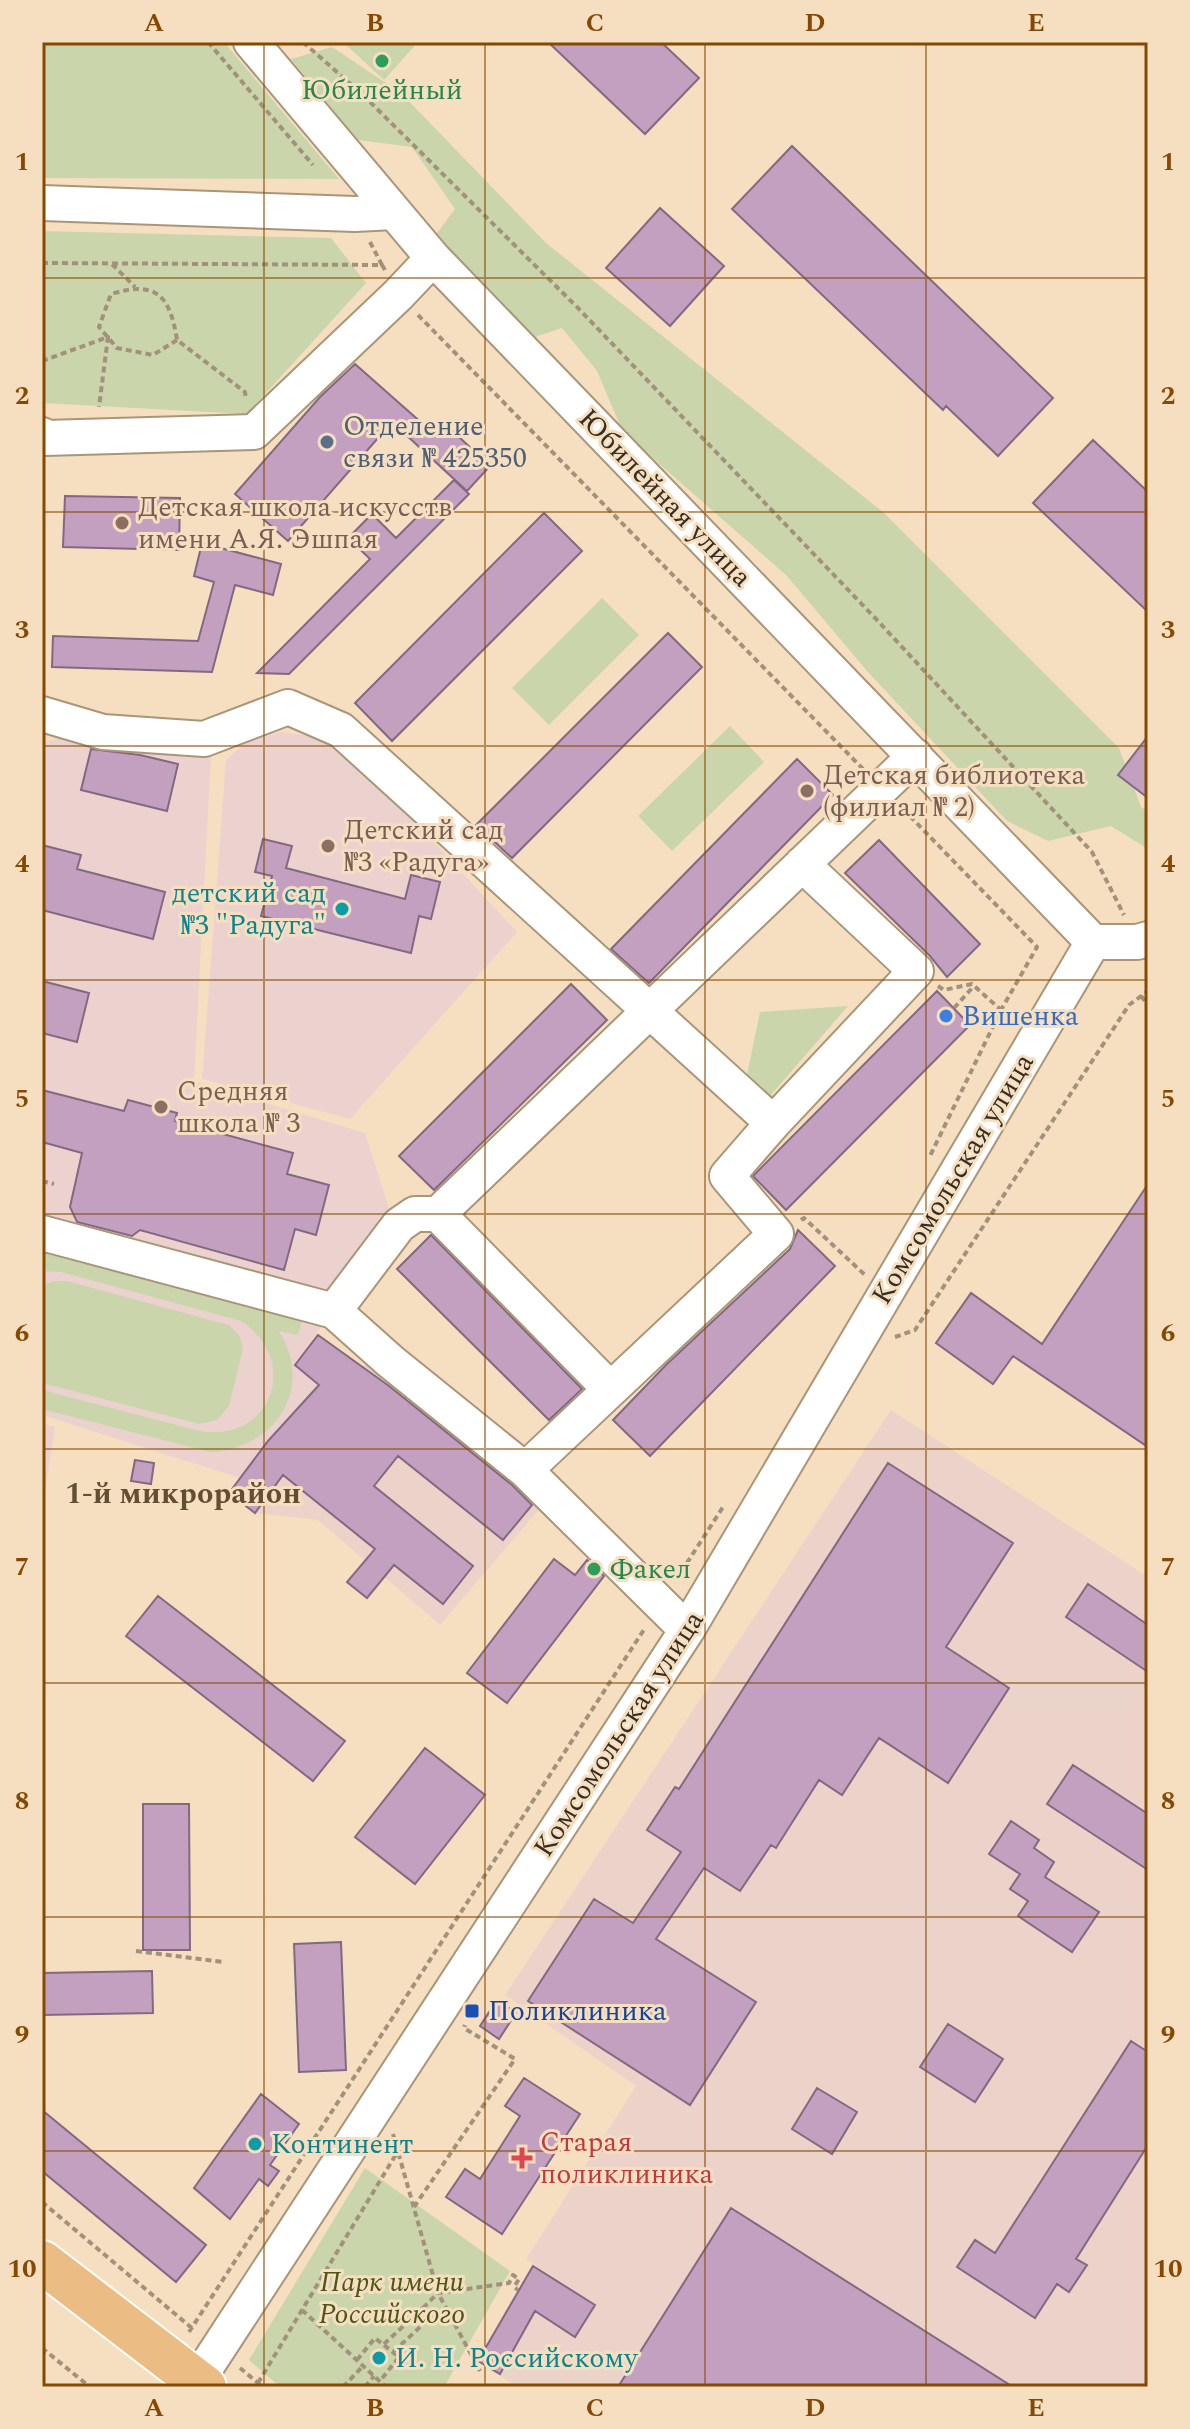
<svg xmlns="http://www.w3.org/2000/svg" width="1190" height="2429" viewBox="0 0 1190 2429" font-family="Spectral,serif">
<rect width="100%" height="100%" fill="#f5dfc0"/>
<!-- industrial -->
<path fill="#ebd3ca" d="M318,1335l44,32 15,-7 171,139 -108,126 -122,-105 -63,-7 -26,-20 39,-52 51,-57 -24,-19z
M891,1410l257,167v810h-631l-39,-26 35,-64 62,40 20,-31 -69,-47 110,-173 -131,-91z"/>
<!-- education -->
<path fill="#ecd2cf" d="M86,730l125,26 -17,325 171,52 28,88 -98,144 24,20 -51,56 -28,37 -198,-63v-672z
M281,732l58,8 178,192 -167,187 -148,-40 24,-319 21,-19z
M42,1423l13,4 -13,84z"/>
<!-- green -->
<path fill="#cad5ac" d="M42,42h182l115,137 -297,-1z
M343,42h75l-34,38z
M332,47l69,46 145,150 337,269 236,236 22,59 7,4v38l-37,-23 -63,15 -41,-20 -140,-150 -80,-95 -164,-144 -26,-61 -35,-43 -27,9 -104,-96 24,-32 -43,-62 -54,-7 -67,-81z
M42,231l289,7 35,45 -119,131 -205,-11z
M602,598l37,37 -90,90 -37,-37z
M730,726l34,36 -92,89 -34,-35z
M848,1006l-78,90 -24,-16 14,-68z
M42,1249l261,68 -5,18 -19,-4c36,58 -4,118 -69,121l-168,-43v-19l158,41c72,12 101,-71 41,-110l-180,-49 -19,-1z
M53,1281h14l162,44 10,10 4,13 -14,58 -12,14 -18,4 -157,-41v-97z
M365,2168l145,103 -66,116h-164l-31,-27z"/>
<!-- building -->
<path fill="#c3a0c0" stroke="#826980" stroke-width="2" d="M548,42h113l38,36 -54,56z
M792,146l261,252 -55,58 -52,-50 -3,4 -211,-201z
M660,208l64,58 -54,60 -64,-58z
M355,364l77,68 10,-11 48,45 -23,25 -75,-69 -104,119 -53,-47 85,-97z
M1093,440l55,52v120l-115,-109z
M454,480l15,14 -180,180 -32,-1 113,-114 -22,-21 24,-24 24,24z
M65,496l115,2 -1,52 -116,-3z
M544,513l38,38 -190,190 -37,-38z
M202,543l79,21 -8,31 -38,-10 -23,87 -160,-5 1,-31 145,5 16,-59 -20,-6z
M668,633l34,34 -190,191 -36,-33z
M1148,736v62l-30,-23z
M91,749l49,6 38,9 -11,47 -86,-21z
M797,759l36,36 -184,188 -38,-34z
M263,839l29,7 -6,22 119,31 6,-24 29,7 -9,37 -12,-3 -8,37 -150,-37 11,-40 -17,-4z
M879,840l101,104 -33,33 -17,-21 -85,-83z
M42,845l39,10 -4,14 88,23 -12,47 -111,-29z
M42,981l47,12 -12,49 -35,-9z
M571,984l36,36 -173,170 -35,-34z
M937,991l33,34 -184,185 -33,-34z
M42,1090l82,21 4,-11 49,13 -2,8 118,32 -6,21 42,11 -13,50 -21,-6 -11,41 -144,-40 -8,6 -55,-14 -7,-15 12,-54 -40,-11z
M1148,1184v263l-135,-91 -20,28 -57,-41 35,-50 71,51z
M798,1230l37,36 -185,190 -37,-36 54,-56 123,-115z
M431,1235l151,154 -33,31 -152,-151z
M318,1335l71,51 123,99 20,20 -29,35 -105,-84 -24,30 99,80 -30,38 -49,-39 -27,33 -20,-16 28,-33 -92,-74 -28,38 -26,-20 39,-52 51,-56 -24,-20z
M135,1460l19,3 -3,21 -20,-3z
M888,1463l125,80 -67,104 63,41 -61,95 -69,-45 -37,57 -23,-15 -43,68 -5,-3 -31,46 -36,-23 -48,71 100,63 -66,103 -162,-104 66,-102 39,24 48,-71 -34,-22 28,-43 4,2z
M554,1559l21,16 12,-15 17,16 -97,127 -40,-30z
M1088,1584l60,41v47l-82,-55z
M158,1596l187,145 -32,40 -187,-145z
M425,1748l60,47 -70,89 -60,-47z
M1073,1765l75,49v56l-101,-66z
M143,1804h46l1,146h-47z
M1011,1821l28,19 -5,8 20,14 -9,15 54,35 -27,40 -54,-36 10,-15 -18,-12 10,-15 -31,-20z
M341,1942l5,128 -47,2 -5,-128z
M152,1971l1,42 -111,2v-42z
M497,2000l19,13 -17,26 -19,-13z
M948,2024l55,35 -28,43 -55,-35z
M1131,2041l17,11v93l-72,114 11,6 -18,27 -12,-8 -22,34 -78,-51 18,-27 20,13z
M524,2078l56,36 -78,120 -56,-37 19,-28 15,10 40,-63 -15,-10z
M817,2088l40,24 -25,42 -40,-25z
M261,2094l38,30 -29,41 9,6 -11,15 -9,-7 -29,40 -36,-31z
M42,2110l164,135 -30,37 -134,-111z
M731,2208l282,179h-395z
M533,2266l62,39 -20,32 -40,-26 -35,63 -22,-13z"/>
<g fill="none" stroke-linecap="round" stroke-linejoin="round">
<!-- minor casing -->
<g stroke="#aa9578" stroke-width="38">
<path id="minor" d="M251,42l182,216 660,684
M42,203l313,11 39,-2
M42,435l3,3 209,-6 144,-137 35,-37
M42,714l61,18 101,7 84,-32 53,23 432,393 -46,53 49,58 -251,236
M1093,942h44l11,-3
M773,1123l143,-152 -114,-107
M438,1214l172,175
M42,1233l292,78 56,50 135,109 162,160
M334,1311l65,-86 16,-11h23l477,-458
M193,2387l494,-757 406,-688"/>
</g>
<!-- major casing -->
<g stroke="#fff" stroke-width="46">
<path id="major" d="M42,2262l163,125"/>
</g>
<!-- path -->
<path stroke="#a2927b" stroke-width="4" stroke-dasharray="6 4" stroke-linecap="butt" d="M208,42l105,123
M303,42l61,54 214,212 299,312 215,232 32,63
M370,242l12,23
M42,263l340,2 3,5
M112,264l23,23
M418,315l445,454
M177,340l-24,15 -36,-7 -18,-21 12,-33c46,-14 59,2 66,46l68,52 1,7
M42,361l66,-24 -9,70
M903,809l134,138 -36,63 -71,146
M938,986l6,4 28,-6 29,26
M1141,996l7,9
M954,1008l20,-22
M42,1181l12,3
M801,1220l3,-2 61,57
M895,1337l20,-7 214,-325 19,-14
M676,1580l47,-73
M136,1951l88,11
M393,2134l45,159 42,78
M42,2202l151,127
M414,2207l101,-148 -51,-31 1,-3
M423,2308l15,-15 71,-10 4,-8 6,4 -5,8 4,3
M302,2310l84,77
M189,2332l456,-704
M384,2344l39,-36 8,9 -38,35
M42,2348l48,39
M357,2360l18,-22 24,19 -19,24
M240,2368l23,19
M258,2383l140,-232
M343,2387l20,-21
M365,2387l9,-11"/>
<!-- minor -->
<use href="#minor" stroke="#fff" stroke-width="34"/>
<!-- major -->
<use href="#major" stroke="#ebbd85" stroke-width="42"/>
</g>
<!-- grid -->
<path fill="none" stroke="#854904" stroke-width="2" stroke-opacity="0.55" d="M264,42v2345M485,42v2345M705,42v2345M926,42v2345M42,278h1106M42,512h1106M42,746h1106M42,980h1106M42,1214h1106M42,1449h1106M42,1683h1106M42,1917h1106M42,2151h1106"/>
<!-- markers -->
<g fill="#2e9e5b" stroke="#f5dfc0" stroke-width="3">
<circle cx="382" cy="61" r="8"/>
<circle cx="594" cy="1569" r="8"/>
</g>
<circle fill="#5c6f8a" stroke="#f5dfc0" stroke-width="3" cx="327" cy="442" r="8"/>
<g fill="#8d6e63" stroke="#f5dfc0" stroke-width="3">
<circle cx="122" cy="523" r="8"/>
<circle cx="807" cy="791" r="8"/>
<circle cx="328" cy="846" r="8"/>
<circle cx="161" cy="1107" r="8"/>
</g>
<g fill="#0f9aa8" stroke="#f5dfc0" stroke-width="3">
<circle cx="342" cy="909" r="8"/>
<circle cx="255" cy="2144" r="8"/>
<circle cx="379" cy="2358" r="8"/>
</g>
<circle fill="#3f7fe0" stroke="#f5dfc0" stroke-width="3" cx="946" cy="1016" r="8"/>
<rect fill="#1a4fb4" stroke="#f5dfc0" stroke-width="3" x="464" y="2003" width="16" height="16" rx="4"/>
<path fill="#e0444e" stroke="#f5dfc0" stroke-width="3" d="M518 2146h8v8h8v8h-8v8h-8v-8h-8v-8h8z"/>
<g text-anchor="middle" dominant-baseline="central" stroke-width="6" stroke-linejoin="round" paint-order="stroke">
<!-- leisure labels -->
<g font-size="28" fill="#27864d" stroke="#f5dfc0">
<text x="382" y="90">Юбилейный</text>
<text x="610" y="1569" text-anchor="start">Факел</text>
</g>
<!-- service labels -->
<g font-size="28" fill="#4e5e75" stroke="#f5dfc0" text-anchor="start">
<text x="343" y="426">Отделение<tspan x="343" dy="32">связи № 425350</tspan></text>
</g>
<!-- street labels -->
<g font-size="28" fill="#362e22" stroke="#f5dfc0">
<text transform="translate(665 498) rotate(46)">Юбилейная улица</text>
<text transform="translate(953 1179) rotate(-59)">Комсомольская улица</text>
<text transform="translate(619 1734) rotate(-57)">Комсомольская улица</text>
</g>
<!-- education labels -->
<g font-size="28" fill="#785e54" stroke="#f5dfc0" text-anchor="start">
<text x="138" y="507">Детская школа искусств<tspan x="138" dy="32">имени А.Я. Эшпая</tspan></text>
<text x="823" y="775">Детская библиотека<tspan x="823" dy="32">(филиал № 2)</tspan></text>
<text x="344" y="830">Детский сад<tspan x="344" dy="32">№3 «Радуга»</tspan></text>
<text x="177" y="1091">Средняя<tspan x="177" dy="32">школа № 3</tspan></text>
</g>
<!-- culture labels -->
<g font-size="28" fill="#0d838f" stroke="#f5dfc0" text-anchor="start">
<text x="326" y="893" text-anchor="end">детский сад<tspan x="326" dy="32">№3 "Радуга"</tspan></text>
<text x="271" y="2144">Континент</text>
<text x="395" y="2358">И. Н. Российскому</text>
</g>
<!-- shop labels -->
<g font-size="28" fill="#366cbe" stroke="#f5dfc0" text-anchor="start">
<text x="962" y="1016">Вишенка</text>
</g>
<!-- transit labels -->
<g font-size="28" fill="#164399" stroke="#f5dfc0" text-anchor="start">
<text x="488" y="2011">Поликлиника</text>
</g>
<!-- health labels -->
<g font-size="28" fill="#be3a42" stroke="#f5dfc0" text-anchor="start">
<text x="540" y="2142">Старая<tspan x="540" dy="32">поликлиника</tspan></text>
</g>
<!-- park labels -->
<g font-size="28" font-style="italic" fill="#4b5716" stroke="#f5dfc0">
<text x="392" y="2282">Парк имени<tspan x="392" dy="32">Российского</tspan></text>
</g>
<!-- neighbourhood labels -->
<g font-size="30" font-weight="bold" fill="#614e33" stroke="#f5dfc0">
<text x="183" y="1494">1-й микрорайон</text>
</g>
</g>
<!-- border -->
<rect width="1190" height="2429" fill="none" stroke="#f5dfc0" stroke-width="88"/>
<rect x="44" y="44" width="1102" height="2341" fill="none" stroke="#854904" stroke-width="3"/>
<g font-size="26" text-anchor="middle" font-weight="bold" fill="#854904">
<text x="154" y="31">A</text>
<text x="375" y="31">B</text>
<text x="595" y="31">C</text>
<text x="815" y="31">D</text>
<text x="1036" y="31">E</text>
<text x="22" y="170">1</text>
<text x="1168" y="170">1</text>
<text x="22" y="404">2</text>
<text x="1168" y="404">2</text>
<text x="22" y="638">3</text>
<text x="1168" y="638">3</text>
<text x="22" y="872">4</text>
<text x="1168" y="872">4</text>
<text x="22" y="1107">5</text>
<text x="1168" y="1107">5</text>
<text x="22" y="1341">6</text>
<text x="1168" y="1341">6</text>
<text x="22" y="1575">7</text>
<text x="1168" y="1575">7</text>
<text x="22" y="1809">8</text>
<text x="1168" y="1809">8</text>
<text x="22" y="2043">9</text>
<text x="1168" y="2043">9</text>
<text x="22" y="2277">10</text>
<text x="1168" y="2277">10</text>
<text x="154" y="2416">A</text>
<text x="375" y="2416">B</text>
<text x="595" y="2416">C</text>
<text x="815" y="2416">D</text>
<text x="1036" y="2416">E</text>
</g>
</svg>
